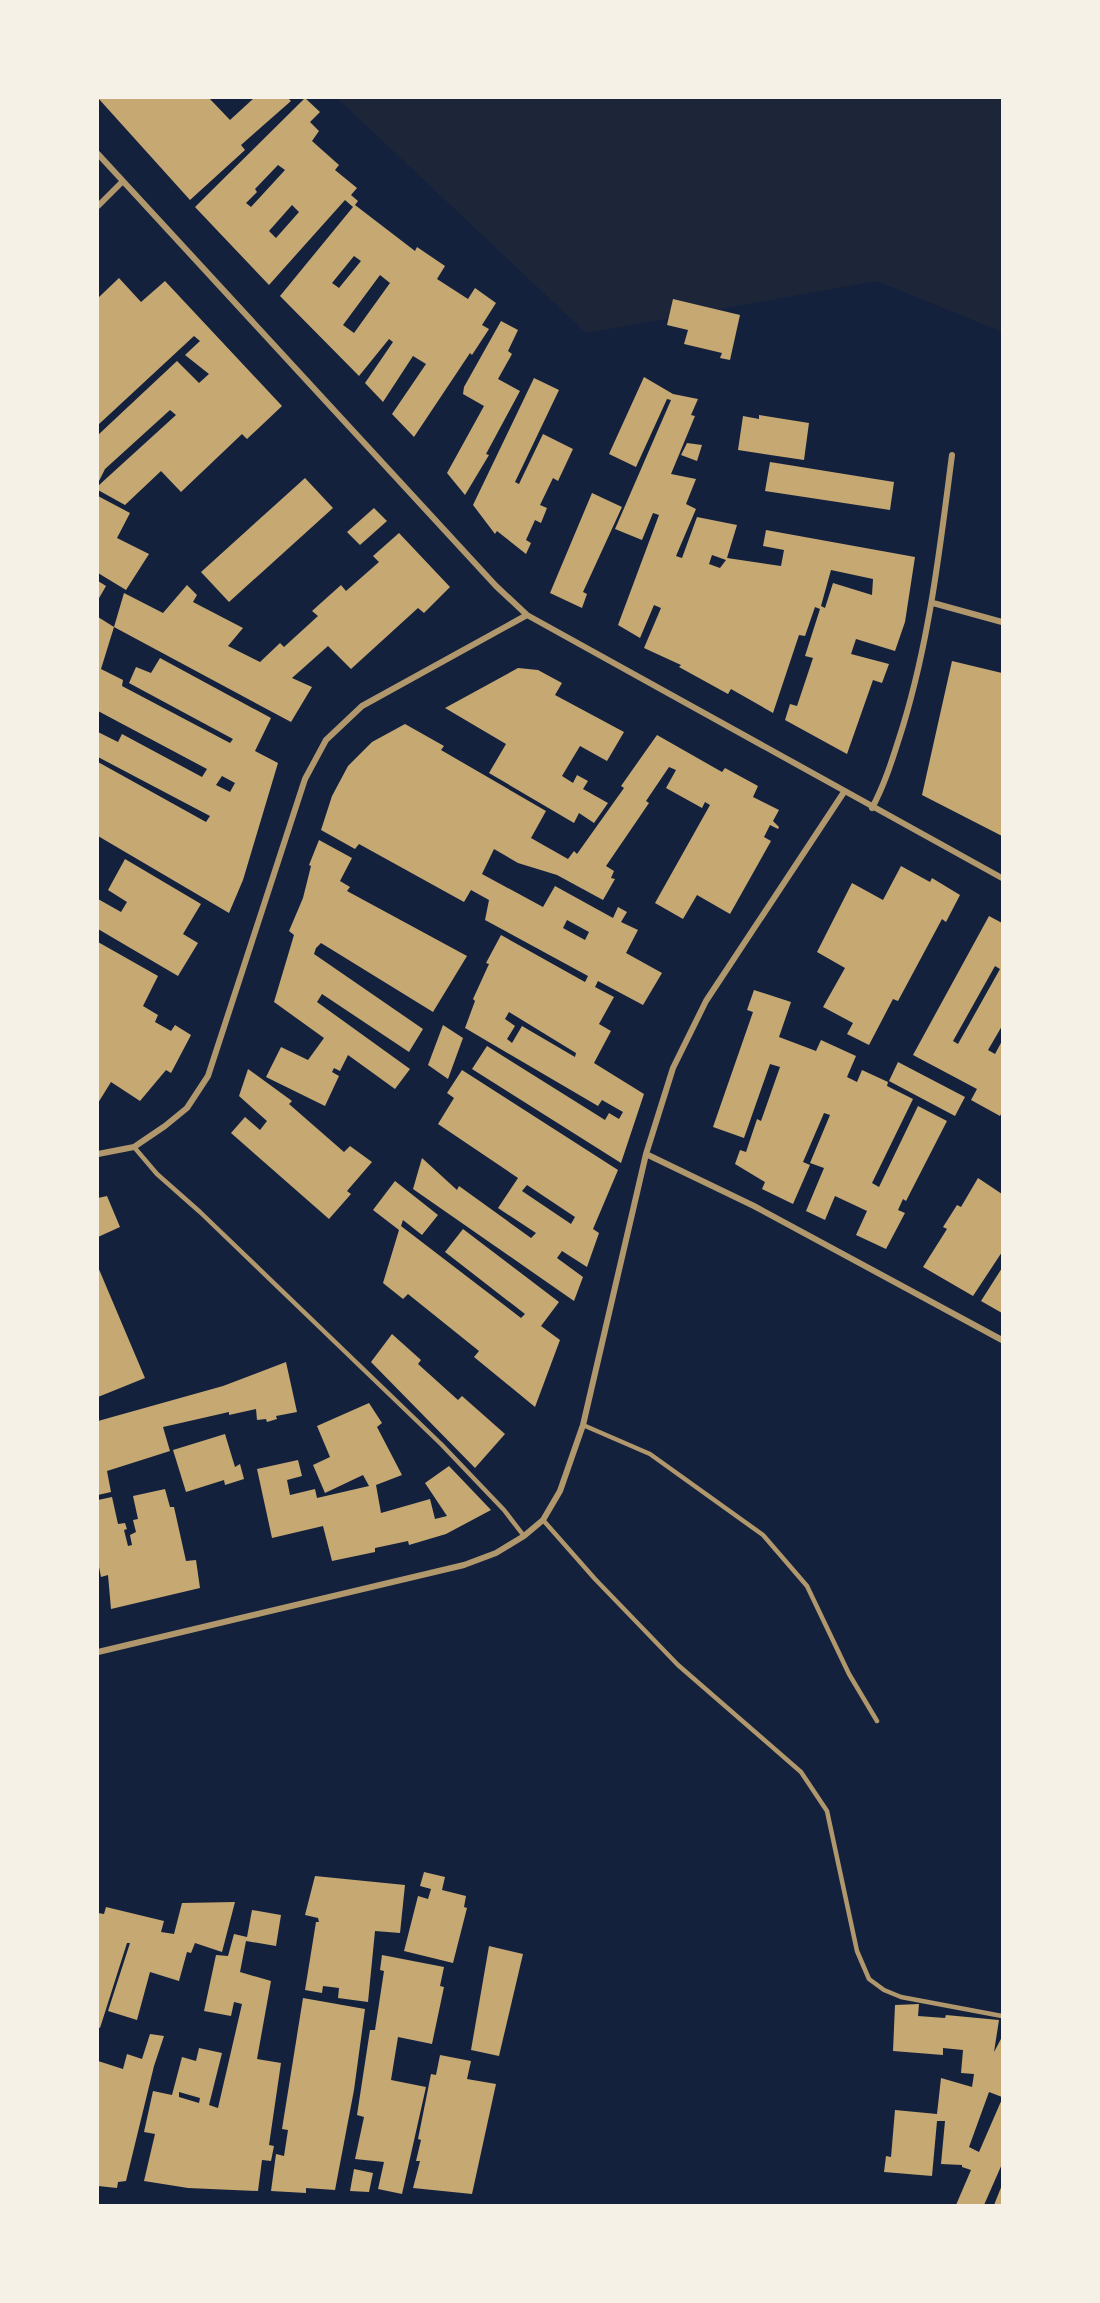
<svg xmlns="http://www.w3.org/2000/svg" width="1100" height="2303" viewBox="0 0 1100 2303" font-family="'Noto Sans',sans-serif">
<rect width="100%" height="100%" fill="#14213d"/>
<!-- green -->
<path fill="#1d2539" d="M337,98h665v234l-125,-51 -291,52z"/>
<!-- building -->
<path fill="#c6a872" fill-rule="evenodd" d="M98,98h111l21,22 24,-22h34l3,3 -50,44 4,5 -55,50z
M305,98l15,14 -10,10 9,9 -7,10 27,24 -4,5 22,18 -6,7 7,6 -3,4 60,46 2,-4 28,19 -8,13 31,20 7,-11 21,15 -14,22 7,4 -17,26 -2,-2 -56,84 -22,-23 34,-50 -13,-8 -30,46 -18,-19 28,-41 -4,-3 -30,37 -79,-80 73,-89 -8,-7 -76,85 -74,-78zM278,165l7,5 -34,37 -5,-4 11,-11 -2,-3zM292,205l7,7 -23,26 -7,-7zM354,256l7,5 -22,27 -7,-5zM380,275l10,8 -36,50 -11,-8z
M119,278l22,24 24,-21 117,125 -35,33 -5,-5 -61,58 -20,-21 -36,34 -27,-15v-4l78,-71 -6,-5 -65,59 -7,14v-48l79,-74 22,22 10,-9 -24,-19 15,-14 -6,-5 -96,89v-127z
M673,299l67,16 -10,45 -10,-2 2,-5 -38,-9 4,-14 -21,-5z
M501,321l17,9 -10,21 4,3 -14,25 22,12 -34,63 3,1 -24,40 -18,-22 37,-67 -21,-12 1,-7z
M644,377l29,17 25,5 -7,16 4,1 -24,58 25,5 -10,25 10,5 -20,47 6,2 15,-41 40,8 -10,33 54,8 3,-16 -21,-4 3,-16 149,27 -10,65 -10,29 -39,-12 -5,15 38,10 -7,19 -9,-3 -26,74 -62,-34 5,-16 7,2 16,-48 -8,-2 15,-47 -5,-2 -10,29 -6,-1 -26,78 -42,-24 -3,5 -49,-27 2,-2 -37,-17 17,-40 -7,-3 -14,33 -22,-13 41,-110 -6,-2 -11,27 -27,-11 56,-129 -4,-1 -31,68 -27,-13zM712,555l14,5 -6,8 -11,-4zM831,570l42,9 -1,16 -39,-12 -8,25 -4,-2z
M534,378l25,12 -44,92 4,2 24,-50 30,15 -15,32 -5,-3 -13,27 7,3 -6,15 -6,-3 -9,20 5,3 -5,11 -29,-23 -2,3 -22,-29z
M759,415l50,8 -5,37 -66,-10 5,-34 16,3z
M687,443l15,2 -5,16 -16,-6z
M770,462l124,20 -4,28 -125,-19z
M305,478l28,30 -104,94 -28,-30z
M592,493l30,14 -39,85 4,2 -5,14 -32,-15z
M98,496l32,17 -13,25 32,16 -23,36 -28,-17z
M374,508l13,13 -27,24 -13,-13z
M399,533l51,54 -26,26 -6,-5 -67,61 -23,-23 -36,32 20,9 -21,35 -177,-95 10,-34 39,20 24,-28 10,10 -4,7 50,26 -15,18 32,16 20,-19 4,4 34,-31 -6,-5 29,-26 5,6 33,-29 -6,-6z
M98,581l8,5 -8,14z
M98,617l16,10 -13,42 22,11 -1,6 108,57 3,-4 -104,-56 7,-16 15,6 9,-15 111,60 -16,33 23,12 -35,117 -14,33 -131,-77v-74l108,60 4,-6 -112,-59v-25l20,10 4,-8 80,43 5,-8 -109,-58zM222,776l13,7 -5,9 -14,-7z
M952,661l50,12v163l-80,-41z
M518,668l20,2 24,13 -7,12 69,37 -17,29 -27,-15 -18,30 11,7 4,-8 11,6 -5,8 25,14 -14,20 -15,-10 -5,10 -85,-50 17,-29 -61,-36z
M405,724l39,22 -3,4 105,61 -15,27 37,21 6,-8 3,3 47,-66 -3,-2 36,-51 65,37 3,-4 33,18 -5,11 26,13 -6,11 6,6 -1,2 -8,-4 -6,12 7,4 -41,73 -33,-19 -14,24 -28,-16 55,-98 -5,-3 -3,6 -36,-20 10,-18 -7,-3 -23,34 3,2 -43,63 8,5 -3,7 4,1 -12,21 -46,-25 -39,-12 -24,-14 -12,25 61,33 12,-21 58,32 5,-11 9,5 -6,10 17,8 -12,23 36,20 -19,32 -45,-24 -3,6 19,10 -15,27 12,7 -17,32 50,31 -23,69 -149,-94 15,-23 118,74 4,-7 10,6 4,-7 -21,-12 -4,6 -133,-78 10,-27 -2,-2 16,-35 -3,-1 15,-28 84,47 3,-6 -103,-56 4,-20 -18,-10 -7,12 -105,-58 -4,5 -34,-19 11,-34 16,-30 24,-24zM567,920l22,12 -4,8 -22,-12zM509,1012l67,41 -1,4 -53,-31 -10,17 -5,-4 8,-13 -10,-7z
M319,840l33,18 -12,23 10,6 -3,4 120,65 -34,56 -112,-69 -5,5 -2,6 109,75 -14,23 -87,-58 -5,8 93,67 -15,20 -47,-34 -8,16 -6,-3 -2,4 7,4 -14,30 -59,-29 15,-30 27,13 16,-22 -50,-36 20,-67 -5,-4 14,-33 8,-32 -2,-1z
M125,859l76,45 -18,30 15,9 -20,33 -80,-47v-30l23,13 6,-10 -19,-12z
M901,866l29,16 2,-4 28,17 -14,27 -4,-3 -44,82 -5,-2 -24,46 -22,-11 6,-11 -30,-16 22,-39 -28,-16 35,-69 31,17z
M989,916l13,7v103l-14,24 7,4 7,-13v71l-2,4 -29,-16 6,-11 -64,-34zM995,966l5,3 -42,75 -5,-3z
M98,942l60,34 -15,30 15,9 -3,7 16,9 4,-6 16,10 -20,38 -5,-3 -26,31 -29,-19 -13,21z
M754,990l37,12 -12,35 37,14 5,-11 35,16 -9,21 10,5 5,-12 26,12 -1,4 26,13 -41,84 7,4 39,-81 29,15 -41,80 -3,-2 -5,11 7,3 -19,36 -30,-14 11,-24 -32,-15 -10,24 -19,-9 18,-43 -14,-5 20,-48 -6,-2 -21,49 7,3 -17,39 -31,-15 3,-7 -30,-18 5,-14 6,2 11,-33 4,2 19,-54 -10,-3 -26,74 -31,-11 40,-115 -6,-2z
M443,1025l20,13 -15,41 -20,-14z
M898,1062l67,35 -10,19 -66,-35z
M248,1069l44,32 -3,3 55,48 6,-6 22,16 -25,29 4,3 -22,25 -98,-86 14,-16 15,13 7,-9 -28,-25z
M462,1070l156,100 -25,59 6,4 -12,34 -25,-16 -5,7 26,19 -9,24 -161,-112 9,-31 35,32 2,-4 72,52 5,-5 -38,-25 20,-30 -80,-54 16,-26 -7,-5zM527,1185l48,32 -4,7 -49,-33z
M978,1178l24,16v58l-29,44 -50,-29 24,-38 -4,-2 14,-22 4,2z
M395,1181l43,34 -16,20 -19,-15 -2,6 120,92 4,-4 -80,-62 18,-23 96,73 -18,24 19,14 -25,67 -61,-50 5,-6 -71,-57 -5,5 -20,-16 16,-53 -26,-20z
M107,1196l13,31 -22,10v-39z
M98,1267l47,111 -47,19z
M1002,1268v45l-21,-12z
M392,1334l29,26 -3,4 40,36 4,-4 43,38 -30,34 -104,-106z
M286,1362l11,50 -21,4 1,3 -10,3 -1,-3 -9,1 -1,-11 -27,6v-3l-66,15 7,24 -63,20 4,21 -13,3v-74l125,-35z
M369,1403l13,20 -5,4 25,48 -26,10 5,28 49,-14 5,20 12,-3 -22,-33 24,-17 42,44 -45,24 -37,11 -1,-4 -33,7v4l-43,9 -9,-35 -51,12 -15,-69 41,-9 4,16 -15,4 3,15 25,-6 2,9 52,-12 -6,-11 -38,18 -12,-28 17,-8 -13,-31z
M225,1434l10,33 5,-3 4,15 -19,6 -1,-5 -38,12 -13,-42z
M165,1489l5,18h4l12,54 10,-1 4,28 -89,21 -3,-34 -7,2 -3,-15v-62l14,-3 6,27 7,-1 2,6 -3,1 4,16 4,-1 -2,-10 6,-3 -3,-12 5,-1 -5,-23z
M424,1872l21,5 -3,13 24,6 -2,11 3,1 -14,55 -49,-12 14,-55 10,3 3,-10 -11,-3z
M315,1876l90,9 -5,48 -25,-2 -7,71 -30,-4 1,-10 -16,-2 -1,7 -17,-3 11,-68h3l-1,-4 -13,-3z
M235,1902l-13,50 -27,-9 -4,10 -4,-1 -8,29 -29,-9 -13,48 -29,-9 22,-68h-3l-27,85 -2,-1v-114l6,1 2,-7 58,14 -3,11 13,2 8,-31z
M252,1910l29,5 -5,31 -30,-5 -6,31 31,9 -14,78 24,4 -12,82 5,1 -3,15 -9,-1 -4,31 -70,-3 -44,-7 11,-47 -11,-2 9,-41 19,4 10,-38 14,4 3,-13 23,5 -13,52 9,3 24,-104 -8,-2 -3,14 -27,-5 12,-56 12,1 6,-22 13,3zM179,2092l21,6 -1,5 -20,-6z
M489,1946l34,8 -24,102 -28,-6z
M382,1955l62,12 -4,19 4,1 -12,57 -34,-7 -7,43 35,7 -24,107 -24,-5 6,-27 -29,-3 9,-42 -7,-2 13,-85h5l9,-59 -4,-1z
M303,1998l62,11 -11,81 -19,100 -29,-2v5l-35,-2 5,-37 8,2 4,-26 -6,-1z
M919,2004l-1,12 27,2 1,-3 53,5 -5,32 8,-15v60l-13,-5 -20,55 10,5 23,-53v65l-18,41h-28l15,-35 -9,-3v-2l-21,-1 4,-43h-8l-5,55 -48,-4 2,-16 5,1 4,-47 42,4 4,-36 31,9 2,-13 -13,-1 2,-23 -20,-2v7l-50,-4 2,-46z
M150,2034l14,2 -10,30 -28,115 -8,1 -1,6 -19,-2v-125l25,8 4,-15 15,5z
M440,2055l31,6 -4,18 29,5 -24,110 -59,-6 7,-27h-4l5,-21 -3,-1 13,-65 5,1z
M354,2169l19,4 -4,19 -19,-1z
M1002,2185v20h-8z"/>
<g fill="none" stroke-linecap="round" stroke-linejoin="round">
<!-- service -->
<path stroke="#b1986c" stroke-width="4.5" d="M134,1147l23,27 43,38 241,232 63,66 20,26
M583,1425l67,29 113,81 44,51 42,88 28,47
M543,1520l52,59 83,86 123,107 26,39 30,140 12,28 15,11 17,7 101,19"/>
<!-- minor -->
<path stroke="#b1986c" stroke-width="6" d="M98,154l398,432 31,29 475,263
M98,206l25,-25
M933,603l69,19
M872,808c14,-26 22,-54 31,-82 27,-89 37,-179 49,-271
M98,1154l36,-7 31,-21 22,-18 21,-32 97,-297 21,-39 36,-34 165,-91
M646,1154l108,52 248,134
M98,1652l366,-87 32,-12 28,-17 19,-16 17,-29 23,-66 63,-271 27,-86 33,-67 138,-209"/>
</g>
<!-- border -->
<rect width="1100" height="2303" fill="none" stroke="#f6f1e7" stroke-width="198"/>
</svg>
